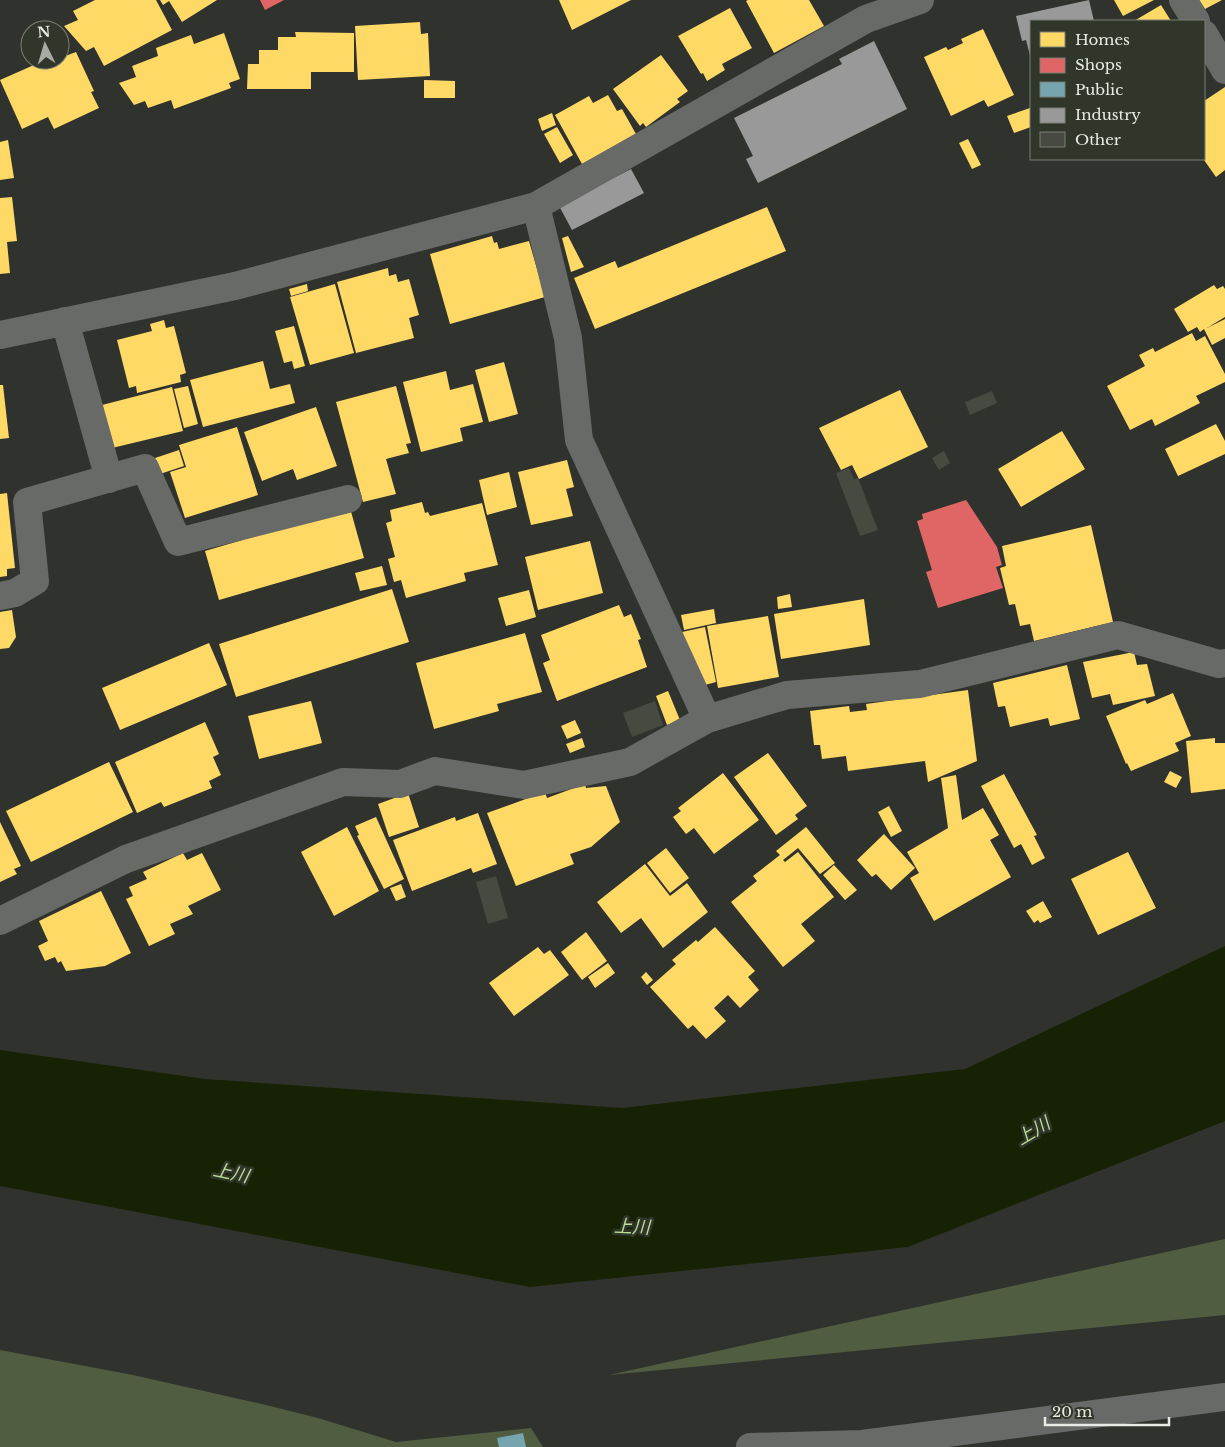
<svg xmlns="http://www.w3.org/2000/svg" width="1225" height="1447" viewBox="0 0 1225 1447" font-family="'Libre Baskerville','Noto Sans JP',serif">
<rect width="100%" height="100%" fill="#30332d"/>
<!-- green -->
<path fill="#505d41" d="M1225,1239v76l-616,60z
M0,1350l133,25 133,30 52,13 78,24 135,-14 12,19h-543z"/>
<!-- water -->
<path fill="#172205" d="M1225,946v175l-317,126 -378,40 -530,-101v-136l205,29 417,29 343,-39z"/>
<!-- homes -->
<path fill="#ffd966" d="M95,0h61l16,30 -68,36 -10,-19 -8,4 -22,-25 14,-6 -5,-9z
M160,0h57l-35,22 -13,-21 -6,4z
M559,0h72l-59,30z
M748,0h61l15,26 -50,27 -28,-52z
M1114,0h40l-31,16z
M1199,0h23l-17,9z
M1161,5l10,16h-37z
M730,8l22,40 -30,16 3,6 -18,11 -4,-8 -2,1 -23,-38z
M420,22l1,12 7,-1 2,43 -72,4 -3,-54z
M983,29l31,66 -26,12 -4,-7 -33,16 -27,-59 22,-10 2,3 15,-7 -2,-4z
M295,32l59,1v39h-43v17h-64l1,-25h11v-14h19v-13h18z
M224,33l16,46 -11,4 2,5 -57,21 -3,-9 -23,8 -3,-7 -11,4 -15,-22 17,-6 -4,-11 26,-10 -2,-8 35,-13 3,9z
M76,52l18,39 -3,1 8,16 -45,21 -6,-12 -26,12 -22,-49 43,-19 1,4 16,-5v-2z
M661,55l27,36 -11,8 3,3 -34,25 -3,-4 -3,3 -27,-37z
M424,80l31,1v17h-31z
M1225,87v83l-9,7 -12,-17v-59z
M608,95l9,16 5,-2 14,25 -54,30 -27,-49 34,-19 4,7z
M1030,108l1,4v15l-17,6 -7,-17z
M552,113l4,12 -14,6 -4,-12z
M557,127l16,28 -13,8 -16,-29z
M968,139l13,26 -9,4 -13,-26z
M8,140l6,38 -14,2v-38z
M12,197l5,44 -10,1 3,31 -10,1v-76z
M767,207l19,44 -191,78 -21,-51 41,-17 3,7z
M492,236l2,7 3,-1 2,7 30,-8 16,56 -95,27 -20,-70z
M568,236l16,31 -13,5 -9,-34z
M388,268l1,8 7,-2 2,8 11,-3 10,36 -10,3 5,20 -58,15 -19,-71z
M307,284l1,7 -17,5 -2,-7z
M335,284l19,69 -44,12 -20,-68z
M1214,285l3,4 6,-3 2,3v28l-18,11 18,-9v19l-13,7 -8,-16 -4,3 -3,-5 -9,5 -14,-23z
M164,320l2,8 8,-2 12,47 -6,2 1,7 -44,11 -1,-7 -7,2 -12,-48 35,-9 -2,-7z
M294,326l11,40 -11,3 -2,-8 -8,2 -9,-32z
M1192,333l4,8 9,-5 20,38v8l-29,14 4,7 -45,23 -3,-7 -22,11 -23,-44 38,-20 -6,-11 14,-7 2,4z
M263,361l7,28 20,-5 5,19 -92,24 -13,-47z
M504,362l14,52 -29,8 -14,-52z
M446,371l4,19 23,-6 10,38 -23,6 3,13 -42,11 -18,-70z
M0,385h3l6,53 -9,1z
M188,386l10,38 -14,4 -10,-39z
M396,386l15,57 -5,1 3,9 -23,6 10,35 -33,8 -27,-100z
M172,387l11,44 -71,17 -10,-43z
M900,390l28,57 -69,32 -7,-14 -11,5 -22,-42z
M316,407l21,59 -40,14 -4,-11 -31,12 -18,-49z
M1216,424l9,17v13l-47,22 -13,-27z
M237,427l21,68 -73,23 -15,-46 16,-5 -7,-22z
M1062,431l23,38 -64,38 -23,-38z
M179,450l5,16 -24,8 -5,-16z
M567,460l7,27 -8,2 7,27 -42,9 -13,-53z
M509,472l8,35 -30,8 -8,-35z
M7,493l8,75 -8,1v7l-7,1v-83z
M422,502l3,11 3,-1 2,4 52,-13 16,62 -34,8 2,8 -60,17 -5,-18 -7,2 -6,-23 7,-2 -9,-34 6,-2 -2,-11z
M350,508l14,50 -145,42 -14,-49z
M1091,525l22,97 -79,19 -4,-17 -10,2 -5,-22 -6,1 -9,-37 6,-2 -4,-20z
M590,541l13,52 -65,17 -13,-53z
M382,566l5,19 -27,6 -5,-18z
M392,589l17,53 -173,55 -17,-53z
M529,590l7,27 -30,9 -8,-28z
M790,594l2,13 -14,2 -1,-12z
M864,599l6,46 -89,14 -7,-45z
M619,605l5,12 7,-3 10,25 -3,1 9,27 -90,34 -14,-38 7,-3 -9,-25z
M714,609l2,14 -32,7 -3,-15z
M12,610l4,27 -7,11 -9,1v-37z
M768,616l11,61 -61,11 -11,-62z
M705,627l11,55 -11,3 -23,-53z
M525,633l17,59 -45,12 2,7 -65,18 -18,-66z
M209,643l18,42 -107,45 -18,-42z
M1134,652l3,13 10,-1 8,32 -42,9 -3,-11 -18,4 -9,-36z
M1067,665l13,54 -30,7 -2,-8 -38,9 -5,-21 -7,1 -5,-24z
M968,690l9,71 -49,21 -3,-21 -77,10 -2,-15 -24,3 -2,-14h-6l-4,-34 39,-5 1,6 17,-2 -1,-6z
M668,691l12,29 -13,5 -11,-29z
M1173,693l18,43 -16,7 4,8 -48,20 -4,-8 -1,1 -20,-48 39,-16 2,4z
M311,701l11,42 -63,16 -11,-43z
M575,720l6,13 -14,6 -6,-13z
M205,722l14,32 -6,3 8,18 -12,6 3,7 -48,19 -3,-5 -24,11 -22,-51z
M582,738l3,9 -15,6 -4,-9z
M1215,738v5h10v46l-34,4 -5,-52z
M768,753l39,53 -12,9 3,4 -22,16 -42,-58z
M109,762l24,50 -102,50 -25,-51z
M1170,771l12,6 -6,11 -12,-6z
M723,773l36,47 -45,34 -20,-26 -8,6 -13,-17 8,-6 -3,-3z
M1004,774l33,61 -3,1 11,22 -13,7 -11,-21 -7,4 -33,-62z
M956,775l6,45 21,-12 16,27 -9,5 21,37 -77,44 -24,-43 9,-5 -12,-21 41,-24 -7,-50z
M585,784l1,4 20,-2 14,36 -29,25 -21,7 4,10 -58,22 -29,-73 58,-21 2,6z
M408,793l11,34 -30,10 -11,-33z
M889,806l13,25 -11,6 -13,-25z
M478,813l19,51 -24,9 -2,-5 -59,23 -19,-51 62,-23 1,4z
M376,817l28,62 -20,10 -27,-53 2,-1 -4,-9z
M0,822l21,44 -7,3 3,5 -17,8z
M347,827l32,64 -45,25 -33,-64z
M806,827l29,36 -15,11 -22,-26 -15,12 2,2 13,-10 36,45 -33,27 14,17 -32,26 -52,-65 26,-21 -4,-5 27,-21 -4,-4z
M884,834l31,34 -24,22 -15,-16 -4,3 -15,-17z
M666,848l23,30 -19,15 -23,-30z
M1128,852l28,56 -58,27 -27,-56z
M183,853l4,7 15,-7 19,37 -33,16 5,8 -23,10 5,10 -26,12 -23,-47 7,-3 -4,-9 18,-8 -4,-7z
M645,864l25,32 17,-13 21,29 -45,36 -22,-30 -20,15 -24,-31z
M834,865l23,25 -12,10 -22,-25z
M401,884l5,13 -10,4 -6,-13z
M101,891l30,62 -26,13 -39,5 -5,-10 -3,2 -3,-6 -10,4 -7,-15 10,-5 -9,-20z
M1043,901l9,16 -12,6 -2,-3 -4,3 -8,-12z
M715,927l40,44 -7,6 11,13 -19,18 -12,-13 -14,13 12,13 -20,18 -13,-14 -5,4 -38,-42 26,-23 -4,-4 24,-20 2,2z
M586,932l21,29 -25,19 -21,-28z
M538,947l6,7 6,-4 19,25 -55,41 -25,-33z
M608,963l7,10 -20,15 -7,-11z
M646,972l7,8 -6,5 -6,-8z"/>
<!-- shops -->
<path fill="#e06666" d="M260,0h24l-19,10z
M966,500l31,47 5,18 -6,2 7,21 -65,20 -12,-36 6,-2 -15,-49 6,-2 -1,-5z"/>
<!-- public -->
<path fill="#76a5af" d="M523,1433l3,14h-27l-2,-9z"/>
<!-- industry -->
<path fill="#999" d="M1089,0l5,21h-63v38l-5,-19 -4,1 -6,-25z
M874,41l33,68 -149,74 -12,-24 7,-3 -19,-38 108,-54 -3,-5z
M631,169l13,24 -72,37 -13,-24z"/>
<!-- building -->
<path fill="#464a40" d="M992,391l5,12 -27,12 -5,-13z
M944,451l6,12 -11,7 -7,-12z
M849,468l5,11 4,-1 20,52 -18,6 -24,-63z
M655,701l8,24 -31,12 -9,-24z
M496,876l12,42 -20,6 -12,-42z"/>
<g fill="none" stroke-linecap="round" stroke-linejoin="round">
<!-- minor -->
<path stroke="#686a67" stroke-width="28" d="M1183,0l13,21
M1204,34l21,36
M536,206l32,132 11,102 128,279 80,-24 133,-11 198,-49 101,29 6,-1
M65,321l44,158
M0,335l235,-49 301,-80 330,-187 54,-19
M0,596l15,-3 20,-12 -8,-79 118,-34 33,74 170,-43
M0,921l126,-62 217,-77 57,2 35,-13 89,14 106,-23 77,-43
M750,1447l112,-3 363,-47"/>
</g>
<g text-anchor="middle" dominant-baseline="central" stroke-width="5" stroke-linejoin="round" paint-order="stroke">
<!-- water labels -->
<g font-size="18" font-style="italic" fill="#bddc95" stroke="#31362a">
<text transform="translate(1033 1131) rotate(-31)">上川</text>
<text transform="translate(231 1173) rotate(12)">上川</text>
<text transform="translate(632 1227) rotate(2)">上川</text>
</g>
</g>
<!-- legend -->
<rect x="1030" y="20" width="175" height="140" fill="#31362a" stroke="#7a7e74"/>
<rect x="1040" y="32" width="25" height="15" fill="#ffd966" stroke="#7a7e74"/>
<text x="1075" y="45" font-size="15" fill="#e7ebe3">Homes</text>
<rect x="1040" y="58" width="25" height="15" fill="#e06666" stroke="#7a7e74"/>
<text x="1075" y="70" font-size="15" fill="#e7ebe3">Shops</text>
<rect x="1040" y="82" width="25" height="15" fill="#76a5af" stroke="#7a7e74"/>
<text x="1075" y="95" font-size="15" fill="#e7ebe3">Public</text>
<rect x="1040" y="108" width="25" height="15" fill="#999999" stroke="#7a7e74"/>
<text x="1075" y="120" font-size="15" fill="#e7ebe3">Industry</text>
<rect x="1040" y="132" width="25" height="15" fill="#464a40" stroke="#7a7e74"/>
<text x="1075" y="145" font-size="15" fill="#e7ebe3">Other</text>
<!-- north arrow -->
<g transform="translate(45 45) rotate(355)"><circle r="24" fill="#31362a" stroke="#7a7e74"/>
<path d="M0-4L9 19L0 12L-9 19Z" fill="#a7aba3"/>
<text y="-8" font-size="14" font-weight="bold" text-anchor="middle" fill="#e7ebe3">N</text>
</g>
<!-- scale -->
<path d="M1045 1417v8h124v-8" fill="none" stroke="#e7ebe3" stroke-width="2.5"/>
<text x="1052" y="1417" font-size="15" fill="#e7ebe3" stroke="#31362a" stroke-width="4" paint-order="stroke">20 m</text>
</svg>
